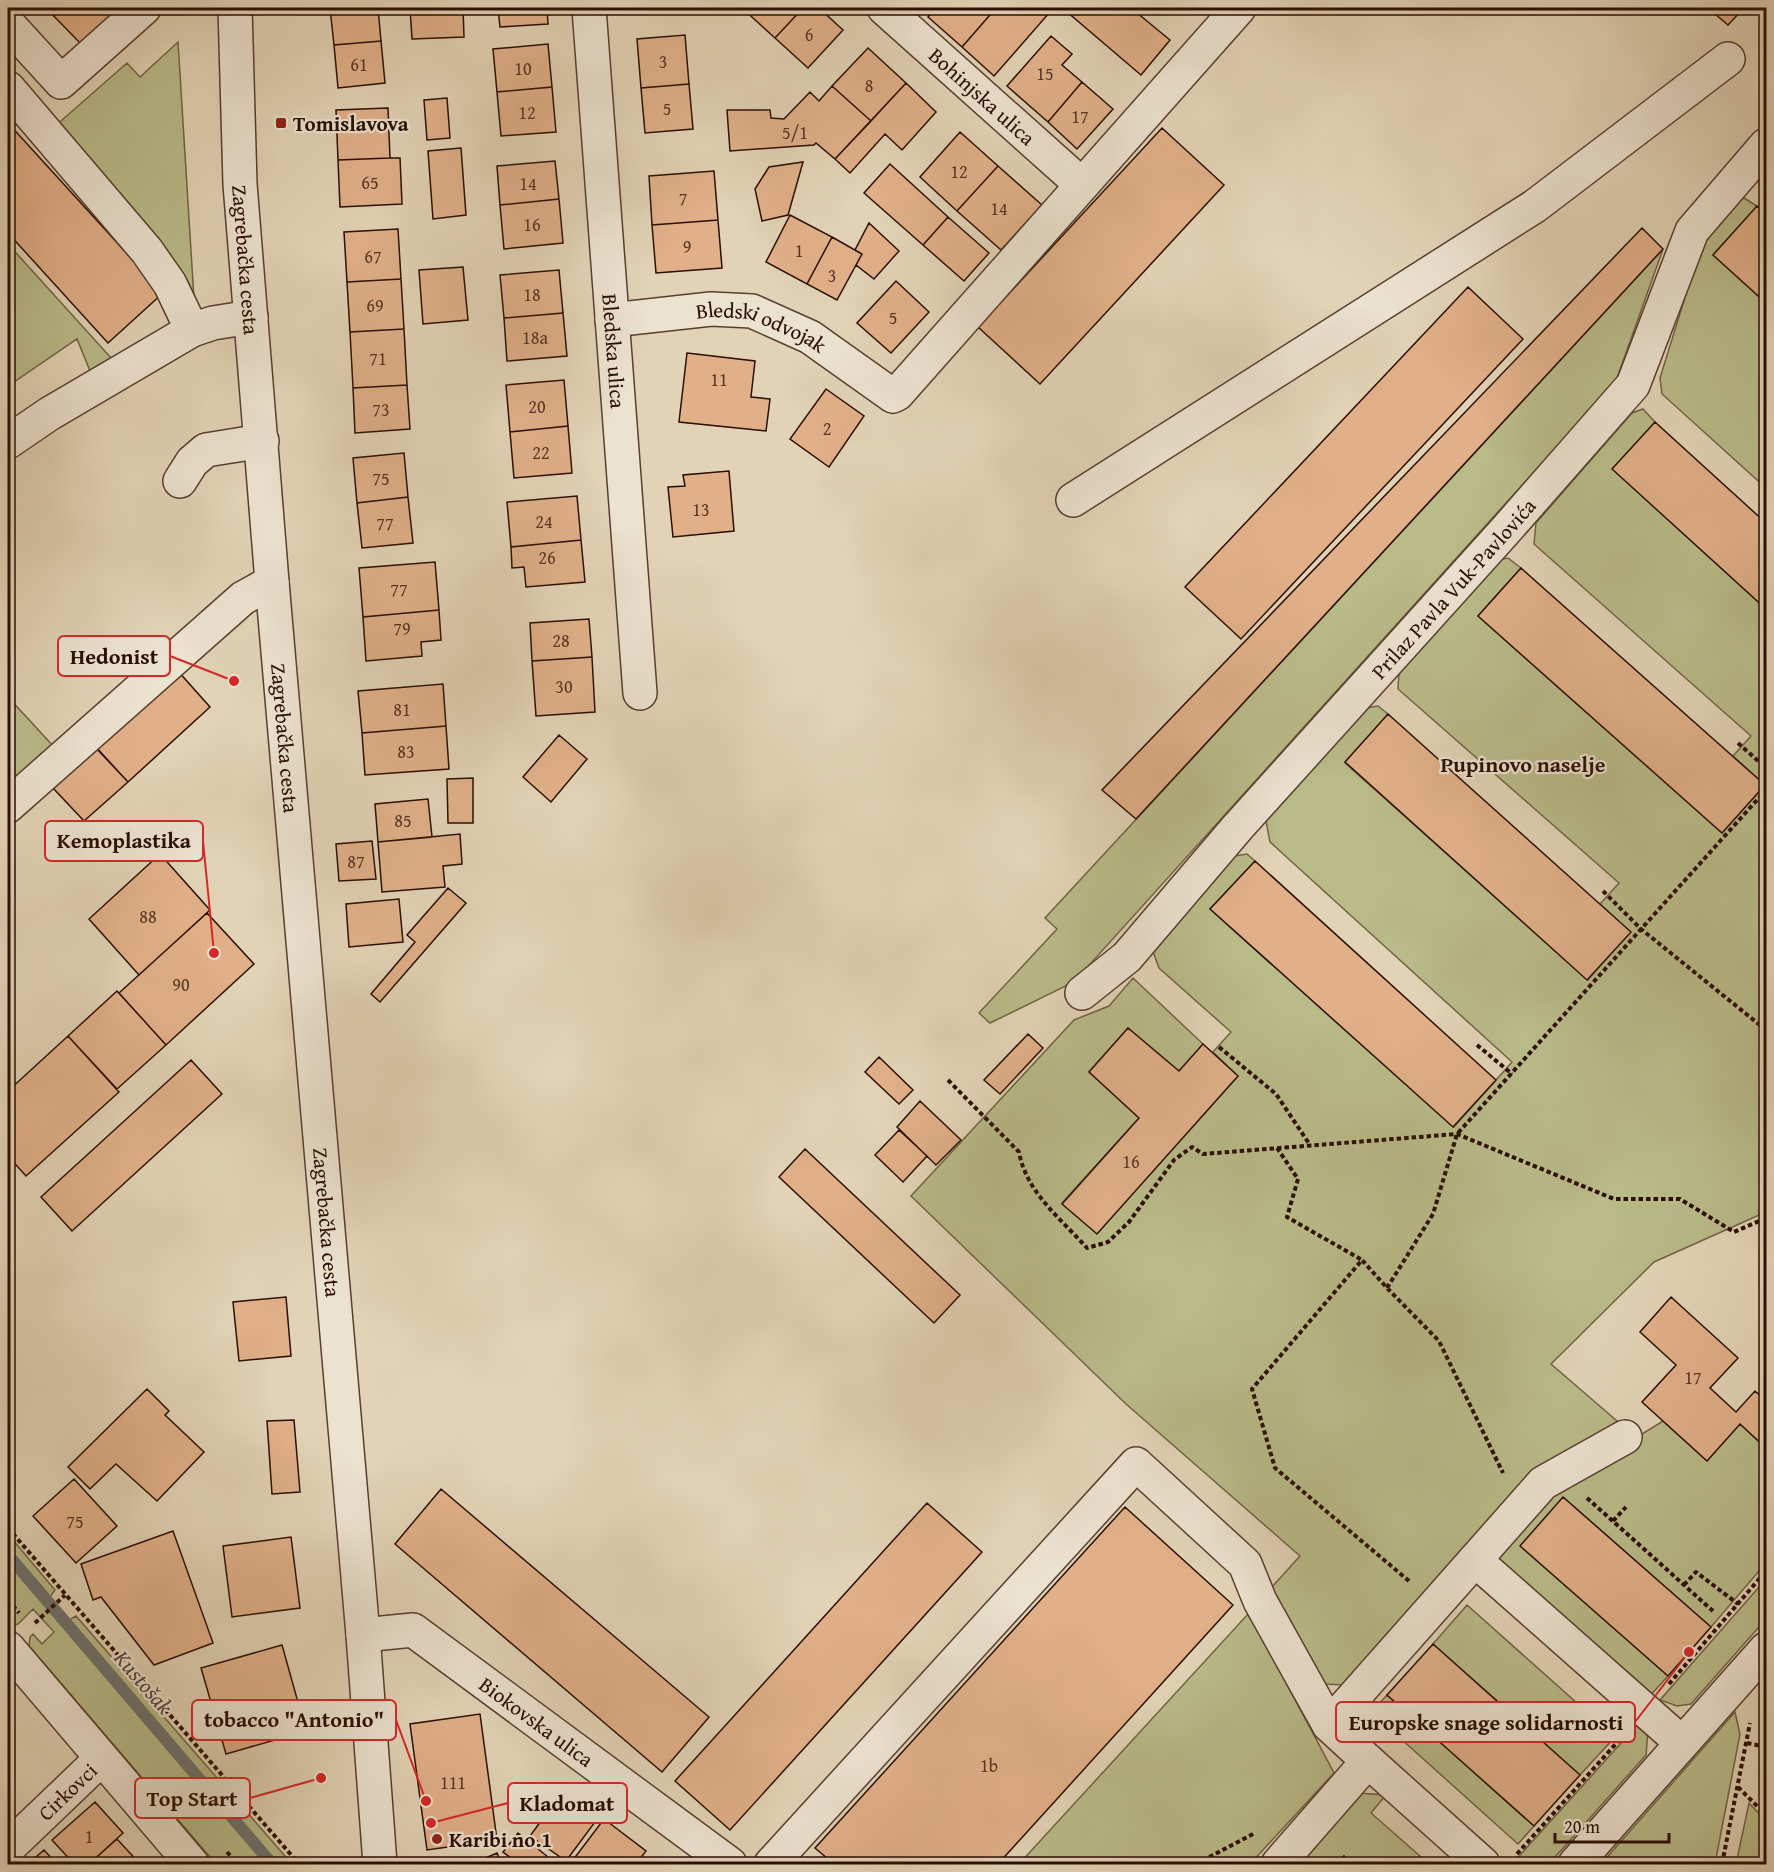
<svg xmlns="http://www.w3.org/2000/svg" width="1774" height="1872" viewBox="0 0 1774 1872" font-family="'Gentium Book Plus',serif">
<rect width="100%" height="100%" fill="#e2d3b6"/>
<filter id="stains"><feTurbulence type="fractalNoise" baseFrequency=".00333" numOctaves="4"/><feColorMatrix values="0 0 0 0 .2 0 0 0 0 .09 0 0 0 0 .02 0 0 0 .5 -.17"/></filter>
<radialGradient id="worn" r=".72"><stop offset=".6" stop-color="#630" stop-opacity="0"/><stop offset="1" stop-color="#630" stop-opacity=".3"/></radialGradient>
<!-- green -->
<path fill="#b9bb89" stroke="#726446" stroke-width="1.5" d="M178,42l16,257 -141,-171 74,-65 13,14z
M1744,198l13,8 -44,49 53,48v185l-104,-94 -2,-16 40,-129 31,-45z
M8,244l104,115 -22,12 -13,-32 -69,47z
M1663,249l-47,132 -542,601 -84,41 -11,-10 78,-84 -12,-11z
M1643,409l12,13 -42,47 153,140v603l-112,50 -103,102 73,63 -280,258 -19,-1 -16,-17 -37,-80 28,-31 -174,-152 -215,-208 163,-176 35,-14 24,-28 70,66 -24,27 -51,-43 -39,44 50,46 -77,85 35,30 141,-157 -25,-24 18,-20 -72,-64 -7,-19 83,-93 12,-2 8,7 -45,48 244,218 58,-65 -242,-220 -4,-21 99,-113 13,-2 10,8 -43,49 243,217 42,-48 -30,-28 19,-21 -221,-194 1,-18 98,-111 11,-2 13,10 -43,48 244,217 43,-48 -32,-29 18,-20 -217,-192 2,-21 96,-110z
M8,697l47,51 -47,41z
M1663,1421l44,40 33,-37 26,24v115l-55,64 -147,-129 -43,48 147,130 -20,22 -155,-141 19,-27 64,-55z
M8,1534l47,56 -5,7 19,23 7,-4 216,248h-76l-187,-218 1,-9 3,-3 9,10 12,-12 -21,-23 -15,15 -8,2 -2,-2z
M1766,1579v40l-75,85 -14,2 -17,-6z
M1467,1605l148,132 -35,38 -147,-131z
M1249,1613l85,160 -84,91h-231z
M1387,1695l147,131 -16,18 -147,-132z
M1735,1712l5,22 -25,130h-114z
M1640,1722l8,8 -2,25 -97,109h-37z
M1356,1793l30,2 -15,18 58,51h-76l-9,-8 -8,8h-42z
M1749,1803l17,18v43h-30z"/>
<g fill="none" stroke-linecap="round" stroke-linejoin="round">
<!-- stream -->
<path stroke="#6e7270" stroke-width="12" d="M8,1555l264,309"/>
</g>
<!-- building -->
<path fill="#e1b089" stroke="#2a0e02" stroke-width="1.5" d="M46,8h72l-38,35z
M330,8h48l3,33 -47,4z
M410,8h53l1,29 -52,2z
M498,8h49l1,16 -48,3z
M742,8h61l-28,30z
M803,8h16l24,22 -35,38 -33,-30z
M936,8h60l-34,39 -34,-30z
M996,8h48l6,4 -56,64 -32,-29z
M1070,8h61l39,32 -29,35 -75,-64z
M1400,8h14l-6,7z
M1708,8h36l-16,17z
M685,35l4,49 -48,4 -4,-49z
M1051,36l21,18 -10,11 20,17 -34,40 -41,-36z
M381,41l4,42 -47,5 -4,-43z
M548,44l4,43 -55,5 -4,-43z
M868,48l38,35 -35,38 -39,-35z
M1082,82l31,27 -36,40 -29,-27z
M906,83l30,29 -34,38 -17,-16 -35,39 -15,-14z
M689,84l4,45 -48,4 -4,-45z
M832,86l39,35 -36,38 -19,-16 -2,2 -84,6 -3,-41h43l1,8 13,1 26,-27 9,9z
M552,87l4,45 -55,4 -4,-44z
M447,98l3,40 -23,2 -3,-40z
M388,108l2,50 -52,2 -2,-50z
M8,123l155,170 -55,50 -100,-110z
M1162,128l62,57 -184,199 -62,-57z
M960,132l38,34 -41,45 -37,-34z
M461,148l5,67 -33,4 -5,-68z
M390,158h10l2,46 -62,3 -2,-47z
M555,161l4,38 -59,6 -3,-39z
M803,162l-15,53 -26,6 -7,-32 14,-22z
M890,164l58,53 -25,28 -59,-52z
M998,166l44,39 -41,45 -44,-39z
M714,171l4,49 -66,5 -3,-49z
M559,199l4,44 -59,6 -4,-44z
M1757,206l9,8v89l-53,-48z
M790,215l42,22 -25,47 -41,-22z
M948,217l41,36 -25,28 -41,-36z
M718,220l4,48 -66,5 -4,-48z
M869,223l30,28 -25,28 -18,-14 6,-11 -7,-4z
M1642,228l21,21 -527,570 -34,-29z
M398,229l3,50 -54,3 -3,-50z
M832,237l30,17 -25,46 -30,-16z
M463,267l5,53 -45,4 -4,-54z
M559,270l4,43 -59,5 -4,-43z
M401,279l3,50 -54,3 -3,-50z
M896,281l33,31 -38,41 -34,-30z
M1468,287l55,52 -282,300 -56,-52z
M563,313l4,43 -60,5 -3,-43z
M404,329l3,56 -54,3 -3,-56z
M687,353l68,8 -4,36 19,2 -4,32 -87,-9z
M564,380l4,46 -58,6 -4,-47z
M407,385l3,44 -55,4 -2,-45z
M826,389l38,27 -35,51 -39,-28z
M1655,422l111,101v86l-154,-140z
M568,426l4,47 -58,5 -4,-46z
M404,453l4,44 -51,6 -4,-45z
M729,471l5,60 -61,6 -5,-50 17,-1 -2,-11z
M577,496l4,44 -70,7 -4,-45z
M408,497l5,46 -51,5 -5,-45z
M581,540l4,42 -59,5 -2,-20 -12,1 -1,-21z
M435,562l4,48 -76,7 -4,-49z
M1521,568l244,217 -43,48 -244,-217z
M439,610l2,30 -20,2 1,14 -56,5 -3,-44z
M589,619l3,38 -60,4 -2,-38z
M592,657l3,55 -59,4 -4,-55z
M177,670l33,37 -82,75 -34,-37z
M443,684l3,42 -84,7 -4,-42z
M1388,714l243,218 -44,48 -242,-218z
M446,726l3,43 -84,6 -3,-42z
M559,735l28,24 -36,43 -28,-25z
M96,748l32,34 -44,39 -31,-33z
M473,778v45h-25l-1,-44z
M428,799l4,38 -54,5 -3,-38z
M460,834l2,30 -19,2 2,21 -63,5 -4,-50z
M372,841l4,38 -37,2 -3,-37z
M160,854l50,56 -71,65 -50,-56z
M1255,861l241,219 -43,47 -243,-218z
M448,888l18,15 -86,99 -9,-8 44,-52 -8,-7z
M399,899l4,43 -54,5 -3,-43z
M207,913l47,51 -88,81 -47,-52z
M117,991l49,54 -49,44 -49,-53z
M1128,1028l51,43 24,-27 35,32 -141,158 -35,-30 77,-86 -50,-46z
M1028,1034l15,14 -43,46 -16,-14z
M68,1036l51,56 -93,84 -18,-20v-65z
M879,1057l34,33 -14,14 -34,-32z
M191,1060l31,34 -150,137 -31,-34z
M920,1101l41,39 -25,25 -39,-38z
M899,1130l28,26 -24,26 -28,-27z
M805,1149l155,146 -26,28 -155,-146z
M286,1297l5,59 -52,5 -6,-59z
M1671,1297l67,61 -28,30 26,24 19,-21 11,10v47l-26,-24 -33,37 -65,-59 34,-37 -36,-33z
M147,1389l22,22 -4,4 39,37 -47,49 -41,-37 -26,25 -22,-22z
M294,1420l6,72 -28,2 -5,-73z
M74,1479l43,47 -41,37 -43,-47z
M441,1489l268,228 -47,55 -267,-228z
M1563,1497l148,130 -43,49 -148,-130z
M927,1503l55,49 -252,278 -55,-49z
M1125,1507l108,98 -235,259h-164l-19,-16z
M173,1531l40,112 -59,22 -53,-68 -8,3 -12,-36z
M291,1537l9,71 -68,9 -9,-71z
M1433,1644l147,131 -46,51 -147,-131z
M282,1645l24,86 -80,23 -25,-86z
M480,1714l17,126 -70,10 -17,-126z
M562,1792l36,26 -32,43 -36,-25z
M95,1802l28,31 -34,31h-15l-22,-24z
M604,1819l42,32 -10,13h-66z
M518,1833l35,28 -3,3h-31l-16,-12z
M117,1839l23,25h-51z
M44,1850l13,14h-29z
M497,1853l5,11h-30z
M1344,1856l9,8h-17z"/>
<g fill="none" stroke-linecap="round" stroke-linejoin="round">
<!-- minor casing -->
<g stroke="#583f2f" stroke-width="36">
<g id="minor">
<path id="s1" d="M235,8l5,176 32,398 91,1053 17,229"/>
<path id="s2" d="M589,8l51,685"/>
<path id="s3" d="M884,8l198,177"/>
<path d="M8,24l53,58 83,-74"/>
<path d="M8,88l139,163 23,33 22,46"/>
<path id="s4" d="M612,320l99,-11 41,2 58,26 83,59 4,-2 342,-386"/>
<path d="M8,442l41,-28 143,-84 21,-7 38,-6"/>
<path d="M180,481l12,-19 14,-12 56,-9"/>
<path d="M1073,500l462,-294 193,-147"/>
<path d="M8,806l235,-208 29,-16"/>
<path id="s5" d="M1082,993l45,-36 110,-129 268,-297 128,-146 59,-154 74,-86"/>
<path d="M1475,1560l207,183"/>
<path id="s6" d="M363,1635l50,-5 317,234"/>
<path d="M8,1648l184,216"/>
<path d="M1329,1725l214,-242 82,-46"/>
<path id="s7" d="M8,1848l93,-89"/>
<path d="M771,1864l365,-400 109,100 15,37 69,124 39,36"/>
<path d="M1278,1864l90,-103 115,103"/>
<path d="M1575,1864l191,-215"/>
</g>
</g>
<!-- path -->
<path stroke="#2a0e02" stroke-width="4" stroke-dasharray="4.5 3" stroke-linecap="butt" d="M1738,743l28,25
M1603,891l38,38 125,101
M1477,1045l35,29
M1219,1047l57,47 34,51
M948,1080l71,72c7,40 42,67 68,96l21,-6 21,-20 45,-62 18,-13 11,7 254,-20 157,65h66l54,33 32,-14
M1277,1148l21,31 -11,38 75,43
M1387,1288l46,-74 24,-80 309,-344
M1587,1498l126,113
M1613,1521l13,-14
M8,1528l291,336
M1409,1581l-134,-113 -23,-79 110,-129 25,28 52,53 64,132
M1684,1585l12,-13 42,32
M8,1600l11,13
M35,1623l30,-28
M1669,1684l97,-113
M1747,1743l19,4
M1738,1787l28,28
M227,1852l11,12
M1517,1854l105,-117
M1196,1864l59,-31
M1722,1864l28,-141"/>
<!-- minor -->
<use href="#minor" stroke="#ece2d0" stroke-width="33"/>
</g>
<!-- markers -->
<g fill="#8f2418" stroke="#ece2d0" stroke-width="2">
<rect x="275" y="117" width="12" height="12" rx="3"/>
<circle cx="437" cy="1839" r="6"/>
</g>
<g text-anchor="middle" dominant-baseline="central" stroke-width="4.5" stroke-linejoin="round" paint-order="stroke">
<!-- number labels -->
<g font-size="18" fill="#583624">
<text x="809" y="34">6</text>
<text x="663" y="61">3</text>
<text x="359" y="64">61</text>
<text x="523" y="68">10</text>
<text x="1045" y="73">15</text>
<text x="869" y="85">8</text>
<text x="667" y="108">5</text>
<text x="527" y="112">12</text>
<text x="1080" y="116">17</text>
<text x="795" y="132">5/1</text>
<text x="959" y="171">12</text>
<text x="370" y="182">65</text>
<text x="528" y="183">14</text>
<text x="683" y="198">7</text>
<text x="999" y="208">14</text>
<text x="532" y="224">16</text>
<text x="687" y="246">9</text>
<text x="799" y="250">1</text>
<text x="373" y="256">67</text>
<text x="832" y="275">3</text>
<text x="532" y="294">18</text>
<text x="375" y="305">69</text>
<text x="893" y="317">5</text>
<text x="535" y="337">18a</text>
<text x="378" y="358">71</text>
<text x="719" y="379">11</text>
<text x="537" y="406">20</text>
<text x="381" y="409">73</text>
<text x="827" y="428">2</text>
<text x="541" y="452">22</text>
<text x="381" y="478">75</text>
<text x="701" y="509">13</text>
<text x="544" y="521">24</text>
<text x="385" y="523">77</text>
<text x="547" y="557">26</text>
<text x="399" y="589">77</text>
<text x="402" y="628">79</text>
<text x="561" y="640">28</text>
<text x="564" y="686">30</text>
<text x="402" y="709">81</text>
<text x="406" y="751">83</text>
<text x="403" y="820">85</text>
<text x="356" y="861">87</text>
<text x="148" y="916">88</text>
<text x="181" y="984">90</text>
<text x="1131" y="1161">16</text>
<text x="1693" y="1377">17</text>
<text x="75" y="1521">75</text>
<text x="989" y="1765">1b</text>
<text x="453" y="1782">111</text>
<text x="89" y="1836">1</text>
</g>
<!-- street labels -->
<g font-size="21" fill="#2a0e02" stroke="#ece2d0">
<text stroke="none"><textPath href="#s3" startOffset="132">Bohinjska ulica</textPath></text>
<text stroke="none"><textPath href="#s1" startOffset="252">Zagrebačka cesta</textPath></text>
<text stroke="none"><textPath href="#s4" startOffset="153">Bledski odvojak</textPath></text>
<text stroke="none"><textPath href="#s2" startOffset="344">Bledska ulica</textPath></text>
<text stroke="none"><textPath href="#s5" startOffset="550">Prilaz Pavla Vuk-Pavlovića</textPath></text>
<text stroke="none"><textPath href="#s1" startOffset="732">Zagrebačka cesta</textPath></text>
<text stroke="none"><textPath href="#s1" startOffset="1218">Zagrebačka cesta</textPath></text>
<text stroke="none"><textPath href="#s6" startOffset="204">Biokovska ulica</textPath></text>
<text stroke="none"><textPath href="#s7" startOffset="82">Cirkovci</textPath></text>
</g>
<!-- poi labels -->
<g font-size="21" font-weight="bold" fill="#2a0e02" stroke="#ece2d0" text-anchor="start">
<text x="293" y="123">Tomislavova</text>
<text x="449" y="1839">Karibi no.1</text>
</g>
<!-- neighbourhood labels -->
<g font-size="22" font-weight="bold" fill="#2a0e02" stroke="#ece2d0">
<text x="1523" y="764">Pupinovo naselje</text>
</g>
<!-- water labels -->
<g font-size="22" font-style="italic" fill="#524842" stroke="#ece2d0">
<text transform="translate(144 1682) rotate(49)">Kustošak</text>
</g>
</g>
<!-- callouts -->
<path fill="none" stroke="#d62828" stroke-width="2" d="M234 681L170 656M214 953L203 841M426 1801L396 1720M1689 1652L1635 1722M321 1778L250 1798M431 1823L508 1803"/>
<g fill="#d62828" stroke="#ece2d0" stroke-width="2">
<circle cx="234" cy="681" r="6"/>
<circle cx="214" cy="953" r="6"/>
<circle cx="426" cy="1801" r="6"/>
<circle cx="1689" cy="1652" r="6"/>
<circle cx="321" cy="1778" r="6"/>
<circle cx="431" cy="1823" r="6"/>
</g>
<g fill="#ece2d0" stroke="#d62828" stroke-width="2">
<rect x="58" y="636" width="112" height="40" rx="6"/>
<rect x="45" y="821" width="158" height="40" rx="6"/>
<rect x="192" y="1700" width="204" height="40" rx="6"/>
<rect x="1336" y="1702" width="299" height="40" rx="6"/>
<rect x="135" y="1778" width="115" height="40" rx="6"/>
<rect x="508" y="1783" width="119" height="40" rx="6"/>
</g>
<g font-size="22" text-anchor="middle" font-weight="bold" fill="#2a0e02">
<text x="114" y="664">Hedonist</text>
<text x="124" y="848">Kemoplastika</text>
<text x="294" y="1727">tobacco "Antonio"</text>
<text x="1486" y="1730">Europske snage solidarnosti</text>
<text x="192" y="1806">Top Start</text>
<text x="567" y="1811">Kladomat</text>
</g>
<!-- margin -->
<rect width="1774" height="1872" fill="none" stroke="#e2d3b6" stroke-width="30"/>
<rect x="9" y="9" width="1756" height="1854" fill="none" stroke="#2a0e02" stroke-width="3"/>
<rect x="15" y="15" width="1744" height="1842" fill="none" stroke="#2a0e02" stroke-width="1.5"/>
<!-- scale -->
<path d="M1555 1833v9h114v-9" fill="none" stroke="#2a0e02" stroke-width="3"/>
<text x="1564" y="1833" font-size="18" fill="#2a0e02" stroke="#ece2d0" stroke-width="4.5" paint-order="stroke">20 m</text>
<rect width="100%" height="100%" filter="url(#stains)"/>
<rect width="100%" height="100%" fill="url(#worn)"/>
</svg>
